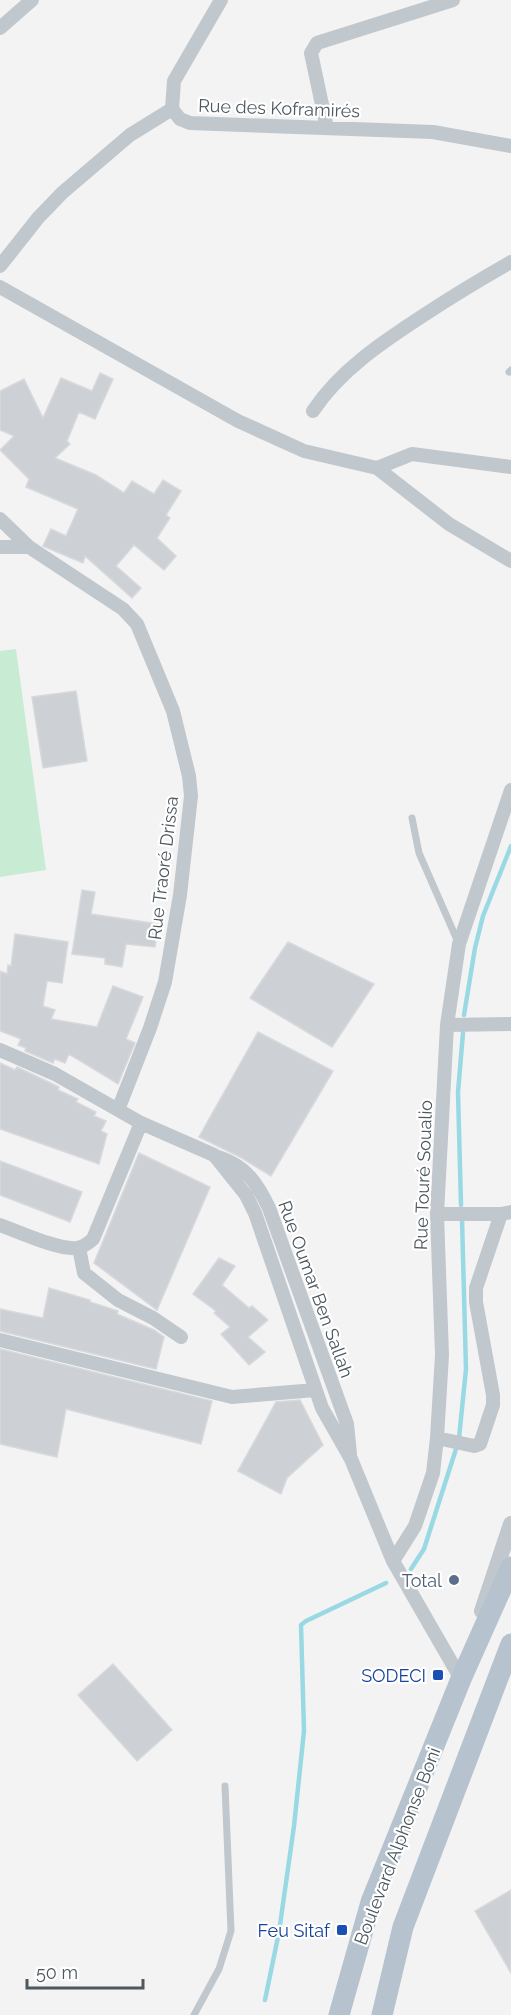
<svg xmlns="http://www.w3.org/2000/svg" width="511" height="2015" viewBox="0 0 511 2015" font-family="Raleway,sans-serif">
<rect width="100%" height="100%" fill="#f4f3f3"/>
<!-- green -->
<path fill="#c7ecd3" d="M16,649l30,221 -46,7v-226z"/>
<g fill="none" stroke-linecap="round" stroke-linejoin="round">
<!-- stream -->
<path stroke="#99d9e4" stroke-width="4.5" d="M464,1015l11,-67 8,-32 28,-70
M461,1205l-3,-113 5,-59
M459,1438l7,-69 -4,-150
M411,1569l13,-20 32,-100
M265,2000l14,-68 15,-106 10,-95 -3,-106 5,-4 80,-38"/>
</g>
<!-- building -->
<path fill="#cdd0d4" stroke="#d7d9dd" stroke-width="1.5" d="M100,373l13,6 -18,40 -16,-7 -12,29 3,3 -15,14 41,17 28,18 8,-12 22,13 9,-14 18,11 -15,24 4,3 -13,20 19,18 -12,14 -30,-25 -18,21 25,22 -9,10 -47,-42 -2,7 -40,-17 8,-17 15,7 12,-27 -52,-22 3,-8 -29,-29 14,-14 -14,-6v-39l24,-12 19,39 18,-40 31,13z
M76,691l11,70 -44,7 -11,-71z
M82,890l13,2 -4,22 67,10 -3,23 -29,-3 -4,23 -17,-3v-6l-33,-4z
M15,934l53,8 -6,41 -15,-2 -4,25 12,4 -4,9 46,8 16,-41 30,11 -17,42 9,4 -17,41 -49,-30 -4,9 -10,-4 -2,4 -28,-12 1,-3 -8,-3 3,-6 -21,-8v-60l7,3 1,-9 3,1z
M288,942l86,42 -42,63 -82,-49z
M258,1032l75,39 -62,105 -31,-19 -41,-20z
M0,1063l15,7 2,-3 42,20 -1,3 20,9 -2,3 20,10 -2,4 12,5 -5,10 6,3 -8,30 -99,-35z
M139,1153l71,34 -53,123 -63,-47z
M0,1161l82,31 -12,30 -70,-27z
M219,1258l16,8 -13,19 27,23 3,-2 16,14 -20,17 17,15 -16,13 -28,-31 9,-7 -16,-14 2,-2 -23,-17z
M49,1288l41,12v2l28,9 -1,3 37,16 10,7 -8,32 -156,-38v-22l43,9z
M0,1349l212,52 -11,43 -135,-35 -9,48 -57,-13z
M300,1400l23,45 -36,33 -6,16 -43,-23 38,-69z
M113,1664l59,66 -35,31 -59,-66z
M511,1890v83l-36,-62z"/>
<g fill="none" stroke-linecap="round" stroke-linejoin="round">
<!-- service -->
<path stroke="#c0c7cd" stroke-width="7" d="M509,372l2,-2
M412,818l7,35 39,89
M194,2015l25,-46 12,-38 -6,-145"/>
<!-- minor -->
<path stroke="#c0c7cd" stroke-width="14" d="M221,0l-47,81 -2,28 8,10 10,4 243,9 78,14
M0,28l32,-28
M327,128l-16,-75 6,-10 136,-43
M0,266l38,-48 24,-25 68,-58 42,-26
M0,287l238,134 66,30 73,17 35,-14 99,13
M313,411c27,-41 71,-70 111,-96 29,-19 57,-36 87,-53
M377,468l72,56 62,37
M0,519l29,28 94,62 14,15 36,87 16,65 2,20 -11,99 -15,87 -15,46 -32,82
M0,547h29
M447,1025l64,-1
M0,1050l55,24 86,49 73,32 32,40 9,18 67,195 29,51 42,102 68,118
M218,1157c28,9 39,26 51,51l78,216 3,30
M437,1214h64l10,-2
M0,1225c20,7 58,25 77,23 7,-1 11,-5 16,-9l48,-116
M79,1248l5,25 34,27 35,18 28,19
M0,1340l232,57 83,-7
M437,1438l37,8 6,-2 13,-39v-10l-17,-93v-14l25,-74
M393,1561l22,-35 18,-53 4,-35 5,-83 -5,-141 10,-189 12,-81 52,-154"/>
<!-- tertiary -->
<path stroke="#c0c7cd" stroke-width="16" d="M482,1611l29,-87"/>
<!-- primary -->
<path stroke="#b6c3ce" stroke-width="21" d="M339,2015l32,-113 90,-223 50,-112
M382,2015l21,-88 108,-283"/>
</g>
<!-- markers -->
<circle fill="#5c6f8a" stroke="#fff" stroke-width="2" cx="454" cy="1580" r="6"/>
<g fill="#1a4fb4" stroke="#fff" stroke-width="2">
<rect x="432" y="1669" width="12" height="12" rx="3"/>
<rect x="336" y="1924" width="12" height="12" rx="3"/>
</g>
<g text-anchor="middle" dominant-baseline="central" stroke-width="4.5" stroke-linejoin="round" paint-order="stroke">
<!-- street labels -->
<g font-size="18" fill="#4c575e" stroke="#fff">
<text transform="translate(279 108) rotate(2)">Rue des Koframirés</text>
<text transform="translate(163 868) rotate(-83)">Rue Traoré Drissa</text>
<text transform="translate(423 1175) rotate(-88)">Rue Touré Soualio</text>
<text transform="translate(316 1289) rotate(70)">Rue Oumar Ben Sallah</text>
<text transform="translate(397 1846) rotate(-69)">Boulevard Alphonse Boni</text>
</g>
<!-- service labels -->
<g font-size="18" fill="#4e5e75" stroke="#fff" text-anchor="end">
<text x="442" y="1580">Total</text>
</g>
<!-- transit labels -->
<g font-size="18" fill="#164399" stroke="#fff" text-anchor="end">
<text x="426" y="1675">SODECI</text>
<text x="330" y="1930">Feu Sitaf</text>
</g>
</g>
<!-- scale -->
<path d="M27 1979v9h116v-9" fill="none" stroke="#4c575e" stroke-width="3"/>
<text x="36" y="1979" font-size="18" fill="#4c575e" stroke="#ffffff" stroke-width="4.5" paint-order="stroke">50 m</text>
</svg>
